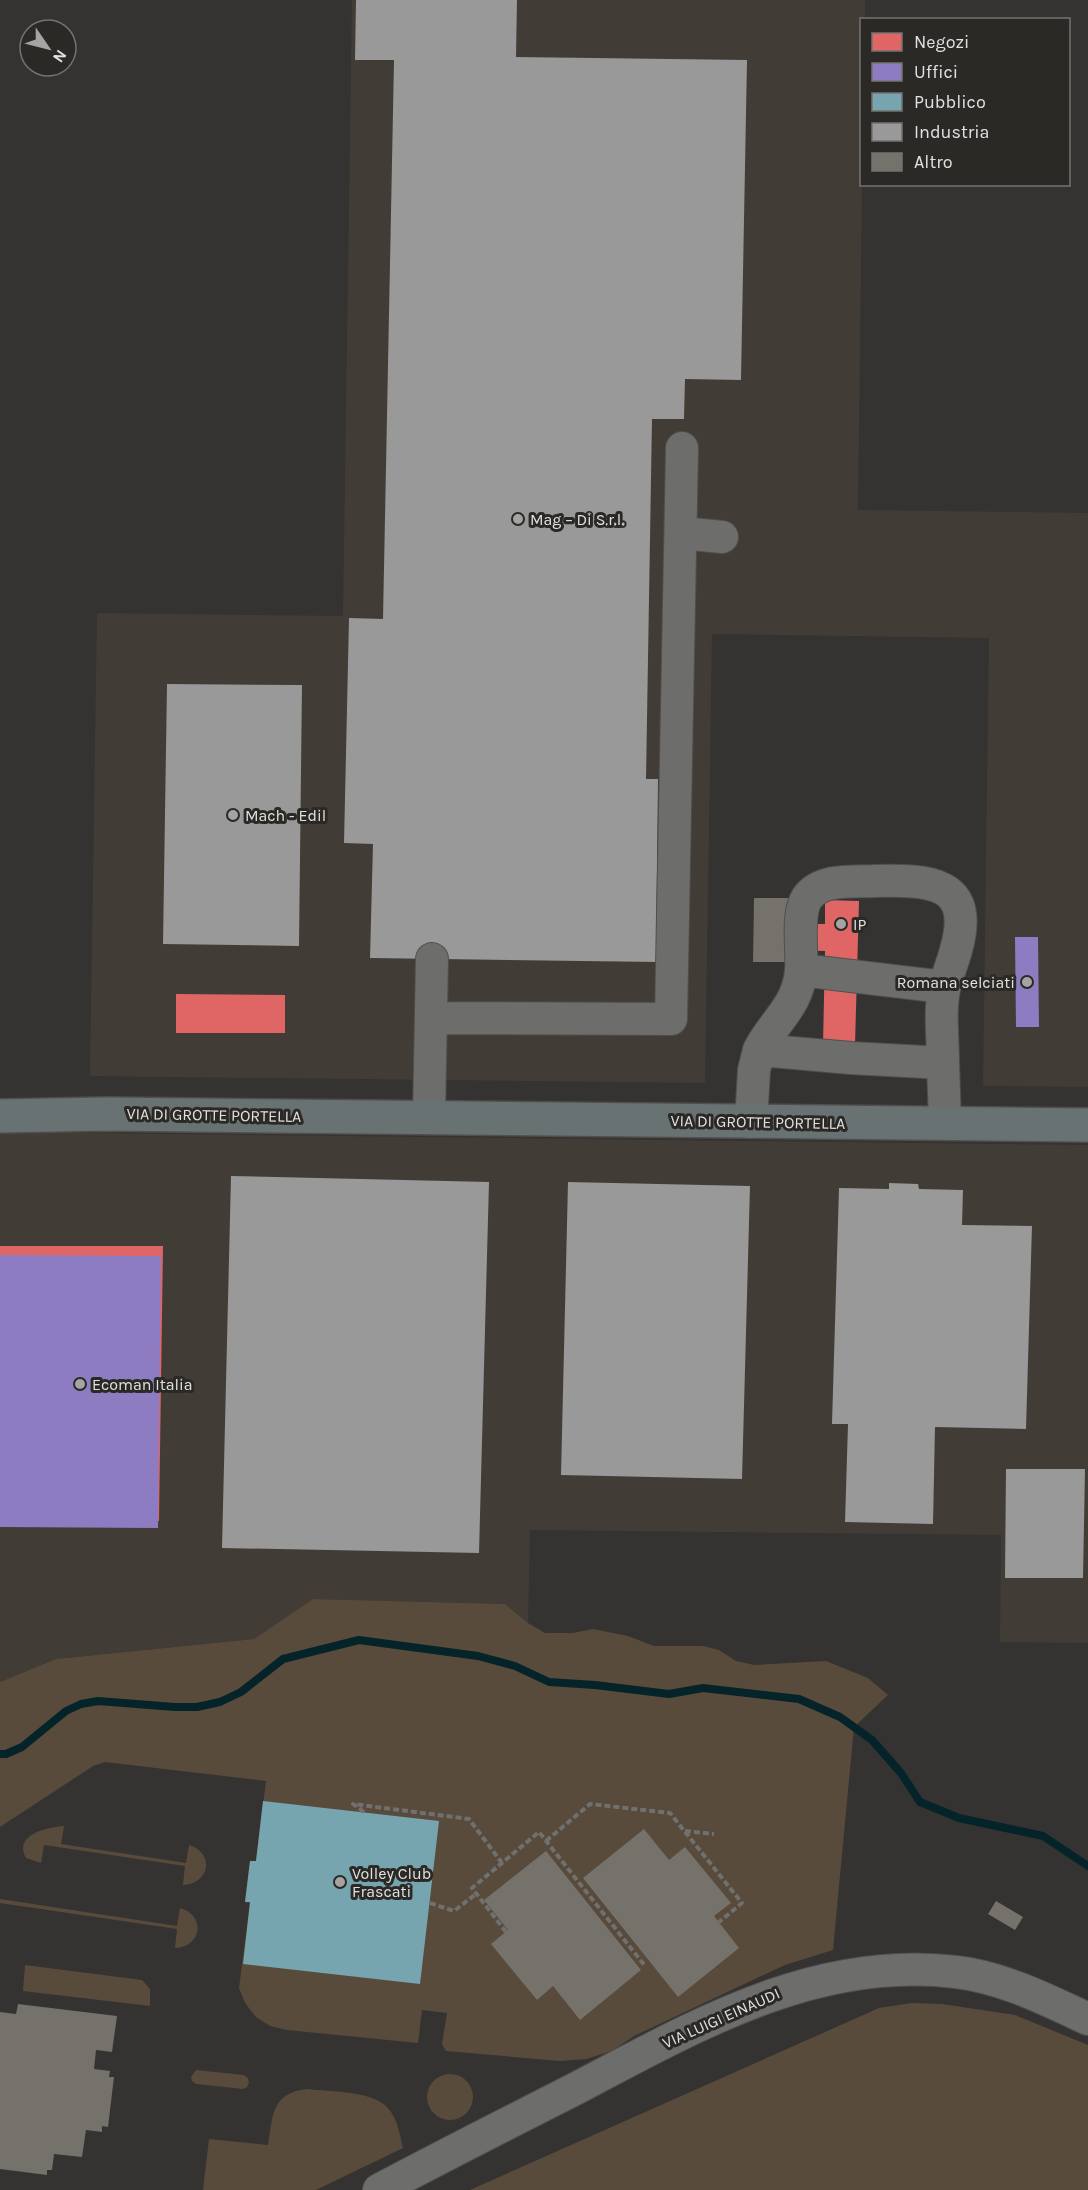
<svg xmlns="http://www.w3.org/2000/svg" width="1088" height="2190" viewBox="0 0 1088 2190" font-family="Karla,sans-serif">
<rect width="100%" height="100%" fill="#343331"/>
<!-- built -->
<path fill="#423c36" d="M352,0h513v19l-3,1v165l-4,325 230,3v574l-105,-1 6,-448 -277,-4 -7,449 -615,-7 7,-463 246,3z
M0,1132l1088,13v498l-88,-1 1,-107 -471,-5 -2,93 -23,-19 -192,-5 -59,40 -198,20 -56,23z"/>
<!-- green -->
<path fill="#594b3b" d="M313,1599l192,5 23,19 17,10h28l20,-4 35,7 26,10h49l16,4 17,11 18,4 72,-4 42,17 20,17 -34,32 -21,223 -48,15 -151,71 -22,15 -26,8 -26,2 -114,-10 -4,-7 5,-31 -25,-3 -4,33 -131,-13 -17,-4 -14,-9 -11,-14 -6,-15 11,-85 -5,-1 5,-41h6l10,-80 -161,-19 -12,4 -93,61v-145l56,-23 198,-20z
M64,1826l-3,18 125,19 3,-18c26,8 21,39 -6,40l2,-19 -141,-21 -3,18 -15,-5c-13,-23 21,-31 38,-32z
M0,1899l177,27 3,-18c26,7 22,39 -5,40l2,-19 -177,-26z
M25,1965l117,15 8,9v17l-127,-15z
M912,2003l30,1 73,11 73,30v145h-618l409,-182z
M196,2070l48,5 4,3 1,5 -2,4 -4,2 -47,-5 -4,-3 -1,-4z
M427 2097a23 23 0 1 1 46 0a23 23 0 1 1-46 0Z
M307,2089c24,3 71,1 84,23 7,10 9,24 12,36l-87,42h-113l6,-51 59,6c5,-29 3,-52 39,-56z"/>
<!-- shops -->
<path fill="#e06666" d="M825,900l34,1 -4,144h-32l2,-94 -31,-1v-26h31z
M176,994l109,1v38h-109z
M0,1246h163l-4,275 -159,1z"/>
<!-- offices -->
<path fill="#8e7cc3" d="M1015,937h23l1,90h-23z
M0,1255l161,1 -3,272 -158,-1z"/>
<!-- public -->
<path fill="#76a5af" d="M263,1801l176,20 -19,163 -177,-20 7,-62h-5l5,-41h6z"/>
<!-- industry -->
<path fill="#999" d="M356,0h161l-1,57 231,3 -6,320 -56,-1 -1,40h-32l-6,360h12l-2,183 -286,-4 3,-114 -29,-1 5,-225 34,1 11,-559h-39z
M167,684l135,1 -3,261 -136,-2z
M231,1176l258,6 -10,371 -257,-5z
M568,1182l182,4 -8,293 -181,-4z
M889,1183l29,1 1,5 44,1 -1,35 70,1 -6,203 -91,-2 -2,97 -88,-2 3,-98h-16l7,-236 50,1z
M1006,1469h79l-2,109h-78z"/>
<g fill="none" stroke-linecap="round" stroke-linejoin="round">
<!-- stream -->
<path stroke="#05242a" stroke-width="8" d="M0,1754h6l16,-7 44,-36 15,-7 17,-3 77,6h22l23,-5 21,-10 42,-33 76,-19 119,16 37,10 34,16 46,3 74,9 34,-6 96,11 41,18 32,23 29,33 19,29 39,16 84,18 45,30"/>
</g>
<!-- building -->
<path fill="#75716b" d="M754,898h40l-1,64h-40z
M644,1829l25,31 16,-13 46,56 -17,13 25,32 -61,49 -95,-119z
M546,1851l95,119 -61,50 -27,-34 -16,14 -46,-56 17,-14 -24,-30z
M996,1901l27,16 -8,13 -27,-16z
M18,2004l99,12 -5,36 -16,-2 -2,19 16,2 -1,6h5l-6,50 -6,-1v6l-16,-2 -4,27 -28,-3 -2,16h-5v5l-47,-6v-157l16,2z"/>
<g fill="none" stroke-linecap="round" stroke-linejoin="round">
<!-- minor casing -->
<g stroke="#504f4d" stroke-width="34">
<path id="minor" d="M681,533l41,4
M801,970l143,17
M431,1018l240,1 11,-571
M759,1050c15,-29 39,-44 42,-79 2,-20 -5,-56 6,-73 14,-20 46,-16 68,-17 53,-1 101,-1 81,69 -3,12 -8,23 -11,35 -6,24 -2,52 -2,78
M429,1117l3,-158
M751,1122l3,-52 5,-20 92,8 92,5 2,60
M379,2190c64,-34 129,-67 194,-100 120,-63 242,-135 383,-118 46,5 91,28 132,47"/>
</g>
<!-- major casing -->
<g stroke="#504f4d" stroke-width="36">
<path id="major" d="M0,1116l107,-2 981,11"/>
</g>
<!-- path -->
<path stroke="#70706f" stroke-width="4" stroke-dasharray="6 3" stroke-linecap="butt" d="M364,1812l-11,-8 116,15 33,44
M685,1831l29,3
M546,1841l44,-37 80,9 72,90 -23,19
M430,1903l24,8 22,-17
M506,1932l-34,-44 67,-56 106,134"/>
<!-- minor -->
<use href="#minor" stroke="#6d6d6c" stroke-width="32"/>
<!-- major -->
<use href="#major" stroke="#697272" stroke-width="33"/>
</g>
<!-- markers -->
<g fill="#a6a4a3" stroke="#2b2926" stroke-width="2">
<circle cx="518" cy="519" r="6"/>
<circle cx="233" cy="815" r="6"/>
<circle cx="841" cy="924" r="6"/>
<circle cx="1027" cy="982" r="6"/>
<circle cx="80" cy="1384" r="6"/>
<circle cx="340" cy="1882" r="6"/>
</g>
<g text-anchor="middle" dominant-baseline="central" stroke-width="6" stroke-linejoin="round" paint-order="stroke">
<!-- poi labels -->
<g font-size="16" fill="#e3e1e0" stroke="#2b2926" text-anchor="start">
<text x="530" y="519">Mag – Di S.r.l.</text>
<text x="245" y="815">Mach - Edil</text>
<text x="853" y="924">IP</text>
<text x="1015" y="982" text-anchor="end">Romana selciati</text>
<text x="92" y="1384">Ecoman Italia</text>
<text x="352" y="1873">Volley Club<tspan x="352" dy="18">Frascati</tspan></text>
</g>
<!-- street labels -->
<g font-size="16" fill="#e3e1e0" stroke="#2b2926">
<text transform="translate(214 1115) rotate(1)">VIA DI GROTTE PORTELLA</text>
<text transform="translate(758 1122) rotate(1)">VIA DI GROTTE PORTELLA</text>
<text transform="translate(721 2018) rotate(-24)">VIA LUIGI EINAUDI</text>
</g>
</g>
<!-- legend -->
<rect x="860" y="18" width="210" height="168" fill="#2b2926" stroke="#757370" stroke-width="1.5"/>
<rect x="872" y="33" width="30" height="18" fill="#e06666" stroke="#757370" stroke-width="1.5"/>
<text x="914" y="48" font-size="18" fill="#e3e1e0">Negozi</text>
<rect x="872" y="63" width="30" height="18" fill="#8e7cc3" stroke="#757370" stroke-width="1.5"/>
<text x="914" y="78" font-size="18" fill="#e3e1e0">Uffici</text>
<rect x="872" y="93" width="30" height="18" fill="#76a5af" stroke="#757370" stroke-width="1.5"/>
<text x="914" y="108" font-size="18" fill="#e3e1e0">Pubblico</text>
<rect x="872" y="123" width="30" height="18" fill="#999999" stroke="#757370" stroke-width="1.5"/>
<text x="914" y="138" font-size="18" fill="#e3e1e0">Industria</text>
<rect x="872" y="153" width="30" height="18" fill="#75716b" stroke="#757370" stroke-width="1.5"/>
<text x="914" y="168" font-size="18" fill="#e3e1e0">Altro</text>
<!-- north arrow -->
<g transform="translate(48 48) rotate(125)"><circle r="28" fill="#2b2926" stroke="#757370" stroke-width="1.5"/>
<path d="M0-4.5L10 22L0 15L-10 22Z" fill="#a6a4a3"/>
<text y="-9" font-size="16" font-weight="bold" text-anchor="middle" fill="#e3e1e0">N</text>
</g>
</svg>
